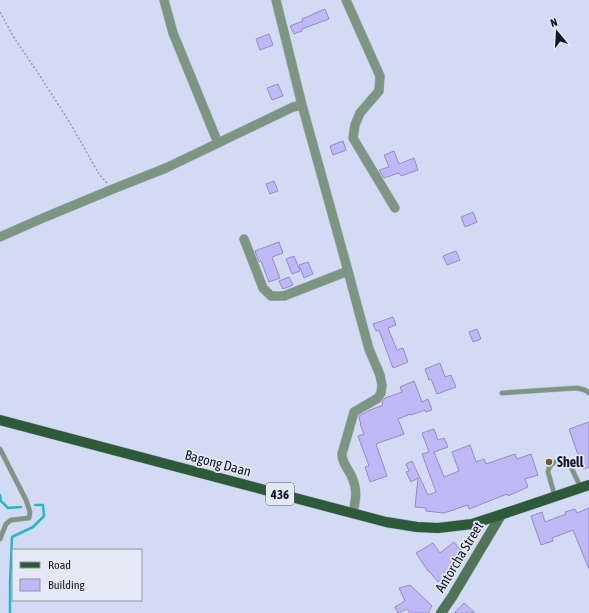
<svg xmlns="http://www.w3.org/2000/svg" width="589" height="613" viewBox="0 0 589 613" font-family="'Asap Condensed',sans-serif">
<rect width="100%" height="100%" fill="#d3dbf4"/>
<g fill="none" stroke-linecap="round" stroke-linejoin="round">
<!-- stream -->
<path stroke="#24b8ce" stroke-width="2.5" d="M0,495l1,6 7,7 13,-1
M10,613v-31l2,-45 21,-10 11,-11 -1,-11h-8"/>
</g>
<!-- building -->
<path fill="#c0b7f7" stroke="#948bc8" d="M325,9l4,10 -27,10v2l-8,3 -4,-8 13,-5 -1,-2z
M269,34l4,11 -13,5 -4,-11z
M278,84l5,12 -11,4 -5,-12z
M343,141l3,9 -13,5 -3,-9z
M394,151l5,13 15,-6 4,12 -17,6 -2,-3 -15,5 -5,-8 10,-3 -5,-12z
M274,181l4,10 -8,3 -4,-10z
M473,212l4,10 -12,5 -4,-10z
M279,242l4,11 -11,4 8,21 -11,4 -8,-21 -2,1 -4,-11z
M456,251l4,9 -13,5 -4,-9z
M294,256l6,15 -8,3 -6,-15z
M308,262l5,12 -9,4 -5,-13z
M289,277l4,8 -10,4 -4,-8z
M393,317l3,8 -8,3 9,22 6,-2 5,14 -15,6 -14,-38 -3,1 -3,-7z
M477,329l4,10 -8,3 -4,-10z
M440,363l5,14 6,-2 5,12 -19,7 -6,-15 -2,1 -4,-11z
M414,381l8,21 6,-3 4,11 -6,2 -1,-2 -14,5 -1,-1 -12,5 6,15 -28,10 11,32 -17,6 -5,-15 4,-1 -11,-30 6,-2 -4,-10h1l-2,-6v-2l11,-6 13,-5 -1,-3 3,-4 17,-6 -2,-5z
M589,422v45l-6,2 -14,-40z
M434,429l4,11 6,-2 4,9 -14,5 10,25 15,-6 -7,-19 18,-7 6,17 8,-3 2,5 29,-10 2,5 14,-5 7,21 -13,4 3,8 -20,9 -1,-2 -38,15 -1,-4 -24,8 -18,-2v-3l-11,-1 3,-29 -7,4 -5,-10 3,-1 -3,-7 6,-3 16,34 8,-3 -14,-38 7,-2 -7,-19z
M589,508v61l-16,-39 -21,8 1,3 -12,4 -10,-29 11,-4 3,10 21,-8 -1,-2 10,-3 2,4z
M454,542l11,15 -14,11 2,2 -15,12 -9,-11h-1l-12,-18 17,-10 7,10z
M410,585l22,21 -4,7h-18l-3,-4 -9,4 -3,-6 10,-6 -6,-13z
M464,603l11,10h-21z"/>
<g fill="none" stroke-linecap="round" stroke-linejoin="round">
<!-- lane casing -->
<g stroke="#b0b8d0" stroke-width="5.5">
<path id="lane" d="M502,393l75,-5 8,2 4,3
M0,449l26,51 4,12 -1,6 -18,2 -5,4 -6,15
M555,497l-7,-25c1,-11 14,-14 22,-7l11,23"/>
</g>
<!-- street casing -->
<g stroke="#b0b8d0" stroke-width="10">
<path id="street" d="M164,0l9,33 45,110
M276,0l26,105 46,166 12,45 9,33 11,26 2,10 -1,8 -3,5 -24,14 -12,42c0,9 5,13 9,21 7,15 5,23 2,38
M346,0l34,76 -1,15 -19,22 -5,12 -2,13 42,70
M0,237l43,-19 70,-29 53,-21 127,-61 9,-2
M244,239l19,49 8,8h13l64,-25"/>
</g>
<!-- secondary casing -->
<g stroke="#b0b8d0" stroke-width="11">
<path id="secondary" d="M441,613l11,-16 49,-82"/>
</g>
<!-- primary casing -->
<g stroke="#b0b8d0" stroke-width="11">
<path id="primary" d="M0,420l386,102 31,5 21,1 34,-4 43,-14 74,-25"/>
</g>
<!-- path -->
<path stroke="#979eb6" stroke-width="1.5" stroke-dasharray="2 2" stroke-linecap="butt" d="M0,12l13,24 29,43 28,44 29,51 8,9"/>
<!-- lane -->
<use href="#lane" stroke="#7d9682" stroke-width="4.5"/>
<!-- street -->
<use href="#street" stroke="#7d9682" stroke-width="9"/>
<!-- secondary -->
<use href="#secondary" stroke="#507458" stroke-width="10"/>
<!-- primary -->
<use href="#primary" stroke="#2d5b3a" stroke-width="10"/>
</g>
<!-- markers -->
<circle fill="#6e5d2b" stroke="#e4e9f5" stroke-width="1.5" cx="549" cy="462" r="4"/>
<g text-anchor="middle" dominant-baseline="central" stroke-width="3.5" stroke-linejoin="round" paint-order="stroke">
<!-- shield labels -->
<rect fill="#e4e9f5" stroke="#50566a" stroke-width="1" x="266" y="483" width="28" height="22" rx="3"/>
<g font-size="13" font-weight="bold" fill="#11172e">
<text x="280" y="494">436</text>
</g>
<!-- poi labels -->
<g font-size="14" font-weight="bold" fill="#11172e" stroke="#e4e9f5" text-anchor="start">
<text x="557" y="462">Shell</text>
</g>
<!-- street labels -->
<g font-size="14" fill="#11172e" stroke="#e4e9f5">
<text transform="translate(218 463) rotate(15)">Bagong Daan</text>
<text transform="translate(459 557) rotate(-59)">Antorcha Street</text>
</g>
</g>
<!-- legend -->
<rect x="12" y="549" width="130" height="52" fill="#e4e9f5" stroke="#9095a5"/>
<rect x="20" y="562" width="20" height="6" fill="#2d5b3a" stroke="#9095a5"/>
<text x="48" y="569" font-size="12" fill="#11172e">Road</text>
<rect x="20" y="579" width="20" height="12" fill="#c0b7f7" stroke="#9095a5"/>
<text x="48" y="589" font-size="12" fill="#11172e">Building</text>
<!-- north arrow -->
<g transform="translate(557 32) rotate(342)" stroke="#e4e9f5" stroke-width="3" paint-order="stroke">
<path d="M0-3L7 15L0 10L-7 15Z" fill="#11172e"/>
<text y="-6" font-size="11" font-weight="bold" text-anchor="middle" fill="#11172e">N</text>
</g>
</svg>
